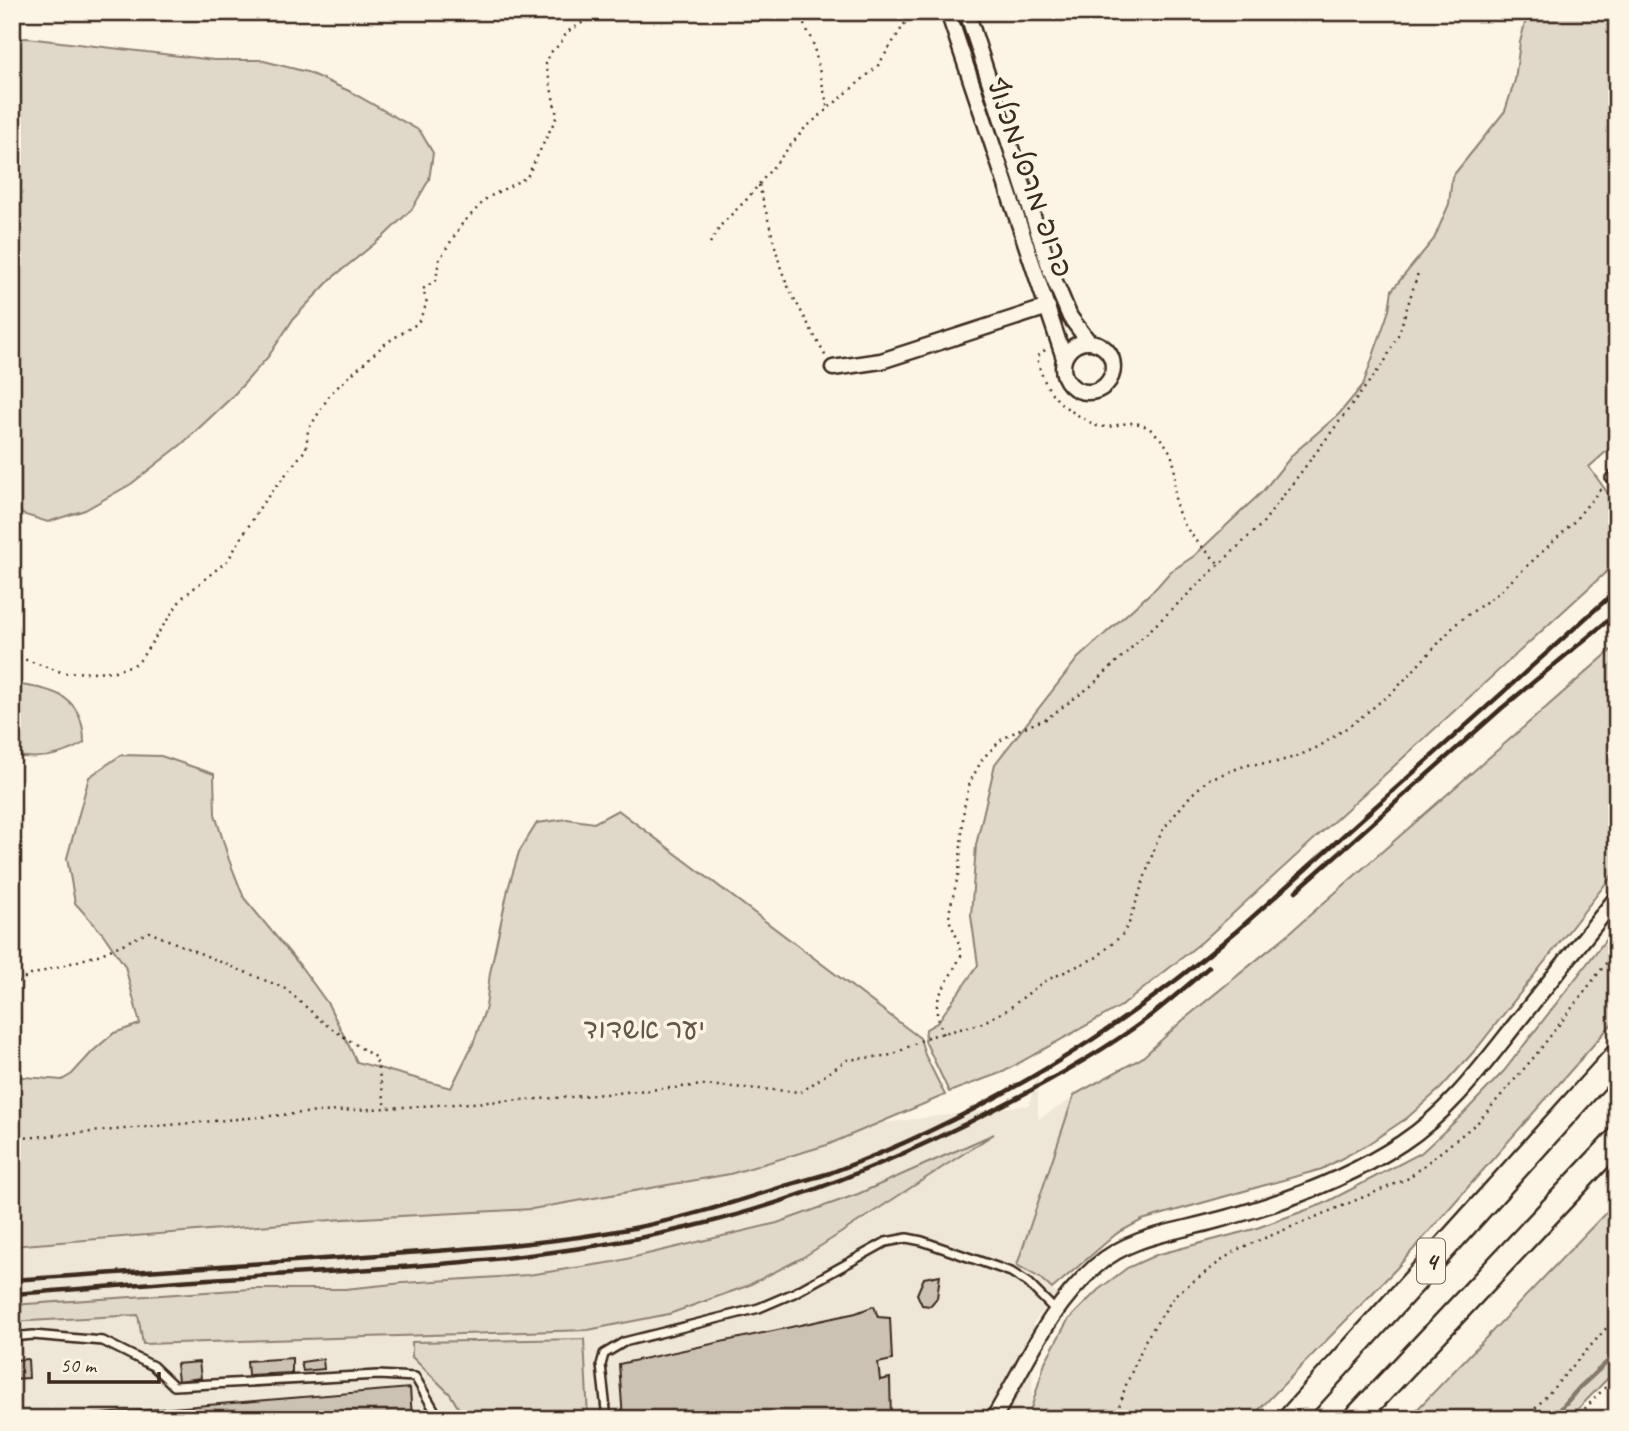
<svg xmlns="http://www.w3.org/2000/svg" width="1629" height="1431" viewBox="0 0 1629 1431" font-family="Caveat,'Playpen Sans Hebrew',sans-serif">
<rect width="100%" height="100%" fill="#fcf5e5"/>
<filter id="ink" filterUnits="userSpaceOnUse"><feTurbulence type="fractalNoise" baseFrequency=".0143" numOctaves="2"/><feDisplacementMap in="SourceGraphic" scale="14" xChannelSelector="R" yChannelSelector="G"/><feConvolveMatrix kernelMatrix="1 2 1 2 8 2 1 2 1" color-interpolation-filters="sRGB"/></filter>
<g filter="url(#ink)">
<!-- built -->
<path fill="#eee6d6" d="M1038,1072v47l34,-20 -36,111 -2,65 23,19 -24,29 -1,96h-1020v-188l1017,-126z"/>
<!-- green -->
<path fill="#e0d8c8" stroke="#8e8173" stroke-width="2" d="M1528,12h89v430l-28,25 28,39v56l-414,379 -80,64 -120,67 -54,20 -24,-51 1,-12 11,-6 41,-58 -7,-49 5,-71 19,-81 83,-106 79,-71 13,-15 24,-16 69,-65 31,-38 45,-39 24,-29 26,-75 3,-20 42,-51 15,-35 3,-27 53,-66 10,-31 5,-38z
M27,38l187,22h46l47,12 42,19 71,40 13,22 -4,27 -17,29 -28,27 -52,42 -38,40 -26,39 -37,41 -49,46 -51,40 -46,26 -37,12 -26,-8 -10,-15v-460z
M1617,645v224l-139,178 -37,41 -34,30 -42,28 -43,23 -180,51 -26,14 -64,55 -12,-11 -23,-13 57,-170 68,-37 41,-38 103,-84z
M12,684c42,4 72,12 72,59 -22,13 -46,18 -72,12z
M121,755l40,1 53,18 1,40 14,46 15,38 55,66 29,40 29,58 94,26 22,-44 13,-37 4,-34 18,-84 11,-37 18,-29 30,-4 27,4 24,-13 302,228 5,17 20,40 -118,50 -97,29 -198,35 -188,10 -332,27v-170l50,4 10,-6 21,-23 21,-18 26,-9 -15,-58 -22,-32 -28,-31 -8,-45 22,-81z
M1617,925v93l-221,251 -146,150h-222l17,-57 23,-42 30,-30 29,-22 29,-13 98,-26 69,-25 98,-51 41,-38 42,-44z
M994,1134l-192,124 -55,28 -78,28 -81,16 -445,14 -5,-29 -126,7v-17l239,-16h94l58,-6 125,-8 86,-13 163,-39 81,-29z
M1617,1201v168l-49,50h-160z
M584,1339l4,80h-123l-15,-25 -38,-37v-15z"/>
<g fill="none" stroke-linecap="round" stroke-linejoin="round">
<!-- stream -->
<path stroke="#85796b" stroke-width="4.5" d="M1552,1419l27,-31 38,-35"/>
</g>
<!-- building -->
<path fill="#ccc2b3" stroke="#3b2a1e" stroke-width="2" d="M940,1275l-3,23 -7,8 -8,-1 -5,-11 7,-16z
M874,1306l4,11 12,1 2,42 -14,3 2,17 10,-2 1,41h-268l-4,-55 237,-51z
M292,1358v15l-44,2 -1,-14z
M28,1359l1,19 -17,1v-19z
M323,1359l1,10 -21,2 -2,-9z
M199,1362l2,16 -23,3 -2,-17z
M410,1388l2,31h-370z"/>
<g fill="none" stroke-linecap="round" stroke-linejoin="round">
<!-- service casing -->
<g stroke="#3b2a1e" stroke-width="12">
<path id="service" d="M1610,478l7,-7
M12,1337l21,-2 70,6 50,25 21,20 204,-11 37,2 20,34 1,8
M607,1419l-6,-54 3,-11 20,-12 135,-34 35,-15 92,-51 21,-4 15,3 89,31 17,11 27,27"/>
</g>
<!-- minor casing -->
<g stroke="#3b2a1e" stroke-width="19">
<path id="minor" d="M948,12l116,346
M967,12l84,260 19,45 19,25
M1063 367a25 25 0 1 1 50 0a25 25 0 1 1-50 0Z
M833,368l48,-7 167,-54
M993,1419c34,-56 53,-108 103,-153 34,-30 80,-34 122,-46 65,-17 128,-40 184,-77 47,-31 79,-75 113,-118 34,-43 68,-85 102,-128"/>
</g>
<!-- trunk casing -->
<g stroke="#3b2a1e" stroke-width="28">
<path id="trunk" d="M1290,1419l327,-363
M1355,1419l262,-279"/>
</g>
<!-- path -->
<path stroke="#3b2a1e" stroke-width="2.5" stroke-dasharray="2 5" stroke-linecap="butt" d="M797,12l15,27 16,69
M759,185l22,84 9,22 36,66
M710,243l12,-19 25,-25 57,-70 73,-62 35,-55
M1045,350l-8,7c6,30 19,47 46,61 4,2 9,6 14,8 22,5 35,-15 60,9 30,29 10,49 22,79 8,20 26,35 40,50
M12,655l52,18 52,-2 22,-8 44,-65 46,-38 34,-56 44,-55 2,-19 23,-37 55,-50 32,-20 9,-20 -4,-14 13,-9 3,-20 23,-36 25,-26 40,-21 30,-61 -11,-52 4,-11 10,-9 7,-12 33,-20
M12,986l16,-10 73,-22 48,-22 137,57 39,35 51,34 10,50
M943,1034l-6,-20v-9l2,-9 22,-40 -3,-16 -8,-18 -1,-9 10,-41 5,-65 6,-25 13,-24 18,-18 19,-11 26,-10 44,-32 172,-163 123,-163 14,-28 19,-60
M12,1139l292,-26 267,-16 133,-12 97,7 46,-32 45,-5 36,-18 52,-13 27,-14 36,-28 54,-25 25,-22 7,-12 27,-79 8,-16 27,-33 18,-16 38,-14 30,-3 21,-6 22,-10 35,-24 40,-32 63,-68 39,-28 74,-69 32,-39
M1115,1419l11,-34 20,-46 30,-45 60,-44 171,-71 71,-57 57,-66 82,-107
M1526,1419l91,-103
M1575,1419l42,-44"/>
<!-- service -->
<use href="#service" stroke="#fcf5e5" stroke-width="7"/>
<!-- minor -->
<use href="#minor" stroke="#fcf5e5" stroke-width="14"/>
<!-- trunk -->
<use href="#trunk" stroke="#fcf5e5" stroke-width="23"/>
<!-- rail -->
<path stroke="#3b2a1e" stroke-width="4.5" d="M1296,891l206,-183 115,-95
M12,1280c123,-9 245,-16 367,-25 86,-6 171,-11 255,-27 52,-10 101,-26 151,-42 15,-5 30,-8 45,-13 149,-55 289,-141 409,-244l378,-339
M12,1294c76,-5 153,-13 229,-17 149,-9 303,-15 449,-50 108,-25 209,-68 307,-119 51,-26 102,-54 148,-88 22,-17 43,-35 64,-53"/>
</g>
</g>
<g text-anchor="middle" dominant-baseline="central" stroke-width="7" stroke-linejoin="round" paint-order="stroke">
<!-- shield labels -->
<rect fill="#fcf5e5" stroke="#75675a" stroke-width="2" x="1417" y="1238.5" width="28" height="45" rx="5"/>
<g font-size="26" font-weight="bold" fill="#3b2a1e">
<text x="1431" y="1261">4</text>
</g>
<!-- street labels -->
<g font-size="28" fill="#3b2a1e" stroke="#fcf5e5">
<text transform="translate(1030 177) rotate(71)">פרופ' מרסל מכלוף</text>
</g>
<!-- park labels -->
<g font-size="28" fill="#645648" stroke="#fcf5e5">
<text x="644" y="1028">יער אשדוד</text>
</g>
</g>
<!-- margin -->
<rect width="1629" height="1431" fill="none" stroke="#fcf5e5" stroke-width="42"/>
<rect x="21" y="21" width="1587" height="1389" fill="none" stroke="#3b2a1e" stroke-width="2.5" filter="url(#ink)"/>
<!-- scale -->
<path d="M49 1372v10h110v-10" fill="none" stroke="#3b2a1e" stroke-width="3.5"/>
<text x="60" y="1372" font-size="21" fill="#3b2a1e" stroke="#fcf5e5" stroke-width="5" paint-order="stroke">50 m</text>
</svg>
